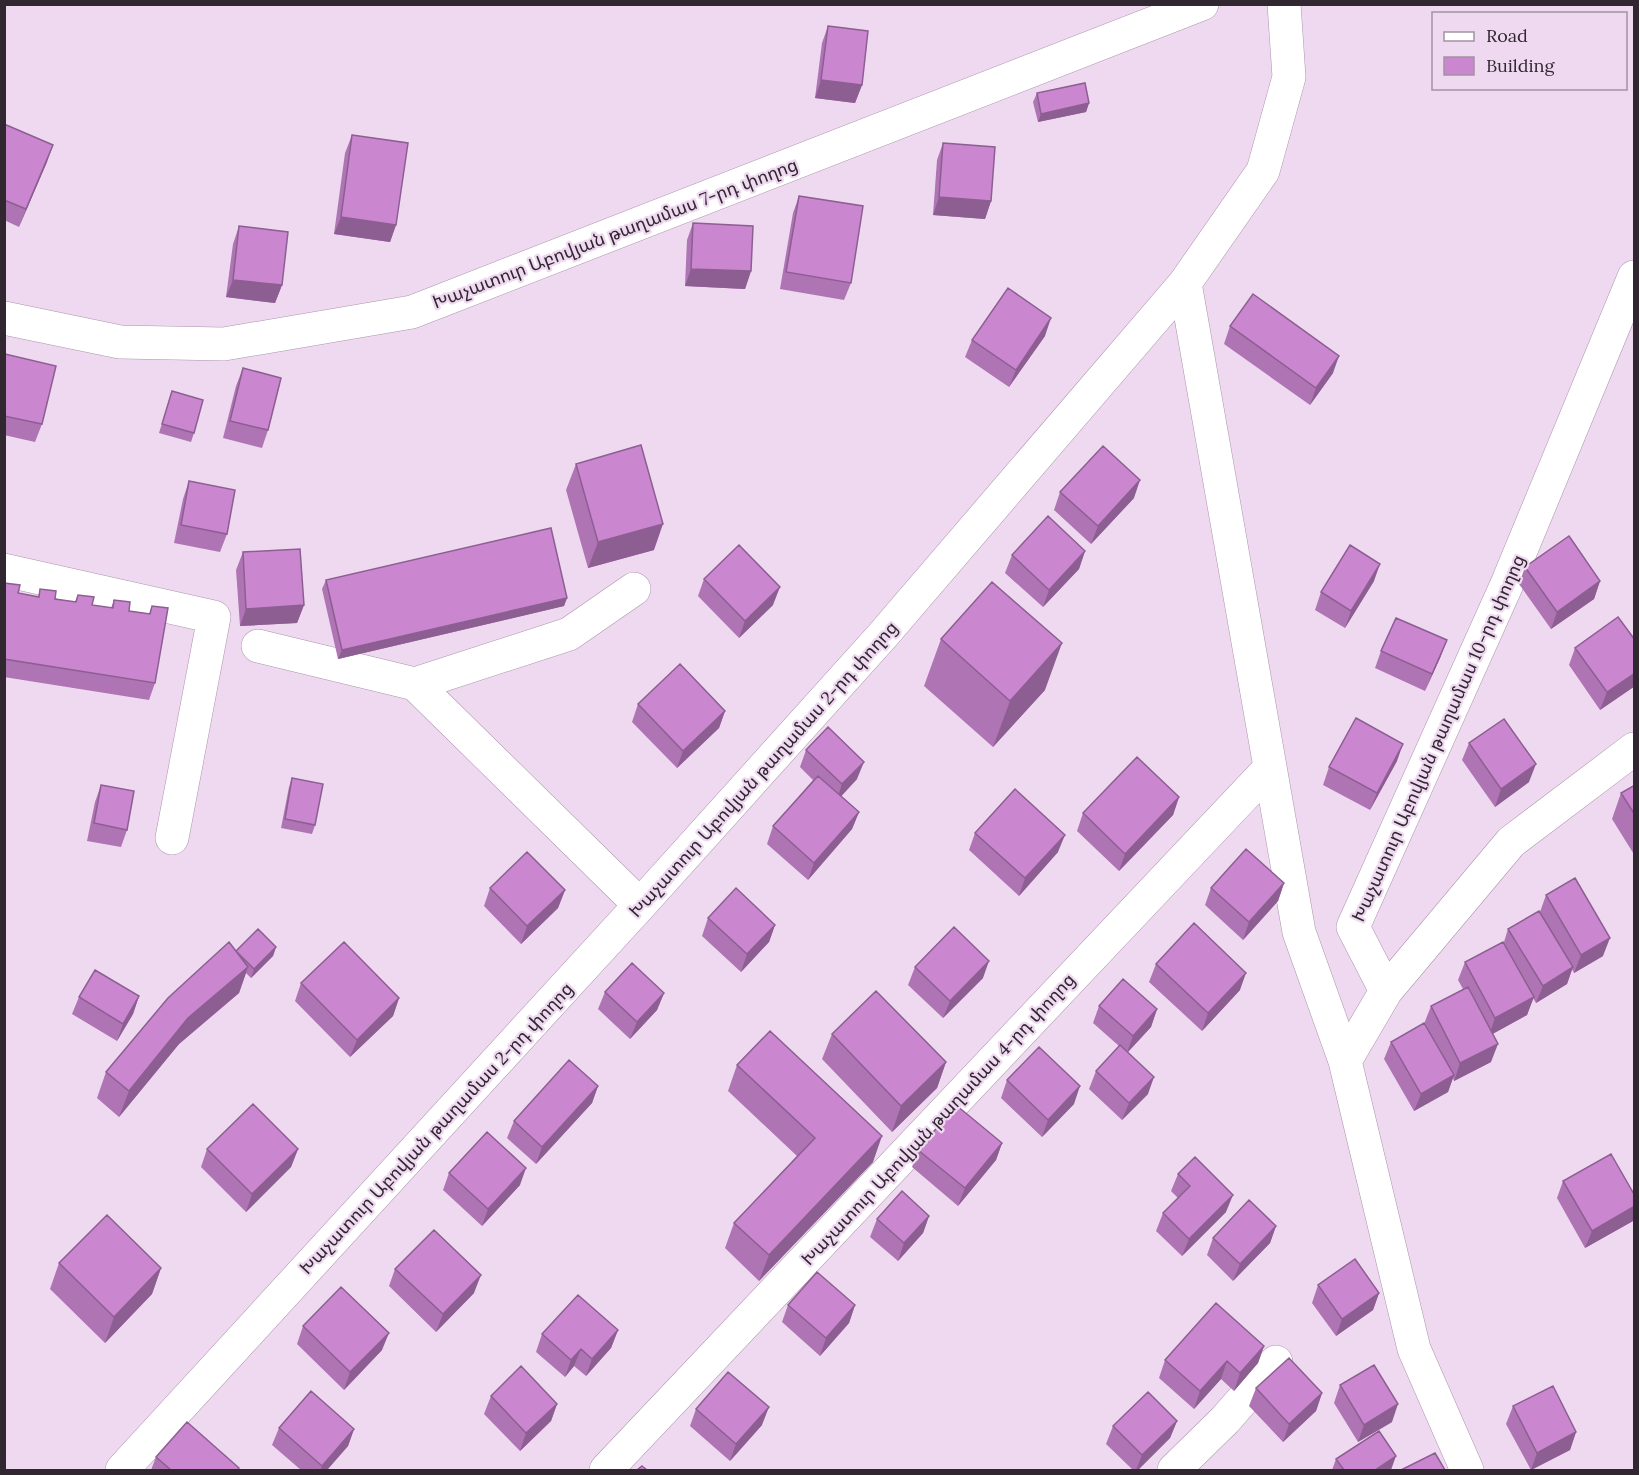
<svg xmlns="http://www.w3.org/2000/svg" width="1639" height="1475" viewBox="0 0 1639 1475" font-family="Lora,'Noto Sans Armenian',serif">
<rect width="100%" height="100%" fill="#efd9f0"/>
<g fill="none" stroke-linecap="round" stroke-linejoin="round">
<!-- minor casing -->
<g stroke="#aa95ab" stroke-width="34">
<path id="minor" d="M1185,283l114,649 46,129
M4,318l116,24 104,2 188,-32 790,-308
M4,570l210,47 -42,221
M634,589l-65,45 -154,50 225,221
M258,646l157,38
M1386,991l-33,-64 154,-343 127,-307
M122,1470l518,-565 243,-270 302,-352 78,-112 26,-94 -5,-73
M606,1470l664,-702
M1174,1470l51,-50 51,-58
M1467,1470l-53,-121 -69,-288 41,-70 125,-149 123,-93"/>
</g>
<!-- minor -->
<use href="#minor" stroke="#fff" stroke-width="33"/>
</g>
<!-- wall -->
<path fill="#ae74b3" d="M828,26l34,59 -7,18 -40,-5 7,-55z
M1037,93l52,10 -3,9 -48,10 -5,-20z
M4,124l43,38 -28,65 -15,-7z
M352,135l44,90 -6,17 -56,-8 11,-81z
M943,143l48,58 -6,18 -52,-4 4,-55z
M799,196l52,87 -7,17 -64,-11 13,-76z
M693,223l58,48 -6,18 -60,-3 2,-46z
M239,226l43,59 -7,18 -49,-6 7,-53z
M1230,326l103,47 -23,32 -86,-61z
M1045,336l-36,51 -44,-30 7,-17z
M4,356l38,68 -7,18 -31,-7z
M243,368l25,62 -6,18 -39,-10 13,-52z
M172,391l22,42 -3,9 -32,-9z
M576,464l78,86 -66,18 -22,-78z
M189,481l38,53 -7,18 -46,-9 9,-44z
M1060,492l74,6 -43,46 -37,-34z
M1085,551l-6,18 -36,38 -38,-34 7,-18z
M243,552l61,53 -7,18 -57,3 -4,-56z
M1525,567l75,14 -6,18 -43,30 -32,-45z
M704,579l69,26 -34,33 -41,-42z
M326,580l241,18 -3,8 -226,53 -16,-70z
M1374,581l-29,47 -30,-18 6,-18z
M4,583l14,10 20,4 2,-8 15,10 20,3 3,-7 14,10 19,3 3,-8 15,11 20,3 3,-8 3,77 -6,17 -145,-23z
M941,639l104,51 -52,57 -69,-61z
M1447,640l-7,18 -15,33 -50,-23 6,-17z
M1635,640v46l-35,24 -31,-45 6,-17z
M638,704l87,7 -6,17 -42,40 -45,-46z
M1469,743l60,39 -34,25 -33,-47z
M806,750l51,29 -16,17 18,16 -7,17 -44,51 -41,-36 6,-18 40,-46 -13,-13z
M1397,761l-27,49 -47,-25 6,-18z
M292,778l23,47 -3,9 -31,-6 8,-41z
M101,785l26,45 -6,17 -34,-6 8,-39z
M1635,785v71l-23,-37 9,-26z
M1179,797l-6,18 -54,56 -42,-40 6,-18z
M975,833l83,19 -39,44 -50,-46z
M1284,883l-6,18 -35,39 -38,-35 6,-17z
M490,888l75,2 -7,18 -37,36 -37,-38z
M1546,895l57,61 -29,17 -2,-4 -5,15 -31,19 -3,-5 -6,17 -35,19 -1,28 -37,19 -1,-3 -5,14 -34,19 -30,-52 7,-17 33,-18 7,-18 32,-17 -5,-9 7,-18 39,-20 4,-13 32,-17z
M708,918l67,7 -6,17 -28,30 -39,-36z
M276,947l-3,9 -22,22 -5,-5 -7,20 -60,51 -60,73 -22,-19 9,-26 130,-121z
M1156,964l84,26 -38,41 -53,-49z
M915,967l68,11 -40,40 -35,-33z
M301,983l98,15 -6,18 -43,41 -55,-56z
M605,992l59,1 -7,17 -27,29 -32,-30z
M139,996l-6,18 -16,27 -45,-27 7,-17z
M1099,1006l58,3 -6,18 -23,25 20,42 -26,26 -33,-31 7,-18 23,-25 -26,-23z
M832,1034l114,28 -9,26 -45,44 -70,-73z
M737,1065l136,97 -114,119 -34,-33 9,-25 63,-67 -69,-65z
M1007,1080l67,24 -32,33 -41,-39z
M598,1086l-6,17 -56,61 -29,-26 7,-17z
M1002,1143l-6,17 -38,46 -46,-39 6,-17z
M207,1149h91l-7,18 -45,45 -45,-45z
M449,1173l71,12 -38,41 -39,-36z
M1178,1174l48,38 -44,44 -26,-25 7,-18 15,-15 -7,-7z
M1563,1181l72,25v10l-2,5 -48,27 -28,-50z
M929,1216l-6,17 -25,28 -28,-24 7,-18z
M1276,1226l-6,17 -37,38 -26,-26 6,-17z
M59,1263l102,5 -9,26 -47,49 -55,-54z
M395,1269l79,24 -38,39 -47,-46z
M1318,1285l61,8 -6,17 -37,26 -24,-33z
M788,1305h67l-6,18 -29,33 -38,-34z
M303,1326l79,24 -38,40 -47,-46z
M618,1330l-7,18 -25,28 -12,-10 -9,11 -29,-25 6,-18z
M1264,1346l-6,17 -24,28 -13,-12 -27,30 -35,-31 6,-18z
M1340,1385l52,37 -34,20 -24,-39z
M1256,1388l66,5 -6,18 -33,31 -34,-36z
M491,1396l66,8 -6,17 -31,30 -36,-37z
M1513,1406l63,26 -6,18 -39,20 -25,-46z
M696,1409l66,16 -32,36 -40,-35z
M1177,1421l-7,17 -32,32h-5l-27,-26 7,-18z
M279,1428l75,1 -6,17 -21,24h-26l-29,-25z
M156,1457l83,11 -1,2h-87z
M1336,1459l55,11h-59z"/>
<!-- shaded-wall -->
<path fill="#8d5e92" d="M821,80l41,5 -7,18 -40,-5z
M1089,103l-3,9 -48,10 3,-8z
M53,145l-6,17 -28,65 7,-18z
M939,197l52,4 -6,18 -52,-4z
M341,217l55,8 -6,17 -56,-8z
M691,269l60,2 -6,18 -60,-3z
M233,280l49,5 -7,18 -49,-6z
M1051,318l-6,18 -36,51 7,-17z
M1339,356l-6,17 -23,32 6,-17z
M1140,480l-6,18 -43,46 7,-18z
M663,524l-9,26 -66,18 10,-26z
M1085,551l-6,18 -36,38 6,-17z
M1380,564l-6,17 -29,47 6,-17z
M1600,581l-6,18 -43,30 6,-17z
M780,587l-7,18 -34,33 6,-17z
M567,598l-3,8 -226,53 4,-9z
M304,605l-7,18 -57,3 6,-17z
M1447,640l-7,18 -15,33 7,-17z
M1062,643l-17,47 -52,57 17,-46z
M1635,673v13l-35,24 7,-18z
M725,711l-6,17 -42,40 6,-17z
M1403,744l-6,17 -27,49 7,-17z
M864,762l-7,17 -21,23 6,-18z
M1536,764l-7,18 -34,25 6,-18z
M1179,797l-6,18 -54,56 6,-17z
M859,812l-7,17 -44,51 6,-17z
M1065,835l-7,17 -39,44 6,-18z
M1284,883l-6,18 -35,39 6,-18z
M565,890l-7,18 -37,36 6,-18z
M775,925l-6,17 -28,30 6,-18z
M1610,938l-7,18 -29,17 7,-18z
M276,947l-3,9 -22,22 3,-9z
M989,961l-6,17 -40,40 7,-17z
M248,967l-9,26 -60,51 -60,73 10,-26 59,-73z
M1573,967l-6,17 -31,19 7,-17z
M1246,973l-6,17 -38,41 6,-18z
M664,993l-7,17 -27,29 7,-17z
M139,996l-6,18 -16,27 6,-17z
M1534,997l-7,18 -38,21 6,-18z
M399,998l-6,18 -43,41 7,-17z
M1157,1009l-6,18 -24,26 6,-17z
M1498,1044l-7,18 -37,19 6,-18z
M946,1062l-9,26 -45,44 9,-26z
M1454,1075l-6,17 -34,19 7,-17z
M1154,1077l-6,17 -26,26 7,-17z
M598,1086l-6,17 -56,61 6,-17z
M1080,1086l-6,18 -32,33 6,-17z
M882,1136l-9,26 -114,119 10,-26z
M1002,1143l-6,17 -38,46 7,-18z
M298,1149l-7,18 -45,45 6,-18z
M526,1168l-6,17 -38,41 6,-17z
M1233,1195l-7,17 -44,44 7,-17z
M1635,1206v10l-2,5 -48,27 7,-17z
M929,1216l-6,17 -25,28 6,-18z
M1276,1226l-6,17 -37,38 7,-17z
M161,1268l-9,26 -47,49 9,-26z
M481,1275l-7,18 -38,39 7,-18z
M1379,1293l-6,17 -37,26 6,-17z
M855,1305l-6,18 -29,33 6,-18z
M618,1330l-7,18 -25,28 6,-17z
M389,1333l-7,17 -38,40 6,-18z
M1264,1346l-6,17 -24,28 6,-18z
M581,1349l-7,17 -9,11 6,-17z
M1227,1361l-6,18 -27,30 6,-18z
M1322,1393l-6,18 -33,31 6,-18z
M557,1404l-6,17 -31,30 6,-18z
M1398,1404l-6,18 -34,20 6,-17z
M769,1407l-7,18 -32,36 6,-17z
M1177,1421l-7,17 -32,32h-2l6,-15z
M354,1429l-6,17 -21,24h-6l1,-4z
M1576,1432l-6,18 -39,20 6,-17z
M1396,1456l-5,14h-16z"/>
<!-- building -->
<path fill="#ca87d0" stroke="#8d5e92" stroke-width="1.5" d="M828,26l40,5 -6,54 -41,-5z
M1085,83l4,20 -48,11 -4,-21z
M4,124l49,21 -27,64 -22,-9z
M352,135l56,8 -12,82 -55,-8z
M943,143l52,4 -4,54 -52,-4z
M799,196l64,10 -12,77 -65,-11z
M693,223l60,3 -2,45 -60,-2z
M239,226l49,6 -6,53 -49,-5z
M1008,288l43,30 -35,52 -44,-30z
M1253,294l86,62 -23,32 -86,-62z
M5,354l51,12 -14,58 -38,-8v-58z
M243,368l38,10 -13,52 -38,-9z
M172,391l31,9 -9,33 -32,-9z
M641,445l22,79 -65,18 -22,-78z
M1103,446l37,34 -42,46 -38,-34z
M189,481l46,9 -8,44 -46,-9z
M1048,516l37,35 -36,39 -37,-35z
M551,528l16,70 -225,52 -16,-70z
M1569,536l31,45 -43,31 -32,-45z
M739,545l41,42 -35,34 -41,-42z
M1350,545l30,19 -29,47 -30,-19z
M300,549l4,56 -58,4 -3,-57z
M992,582l70,61 -52,58 -69,-62z
M4,583l16,2 -2,8 21,4 1,-8 16,2 -1,8 21,3 2,-7 16,2 -2,8 21,3 1,-8 16,2 -1,9 21,3 2,-8 16,2 -13,75 -151,-24z
M1618,617l17,23v33l-28,19 -32,-44z
M1396,618l51,22 -15,34 -51,-23z
M680,664l45,47 -42,40 -45,-47z
M1356,718l47,26 -26,49 -48,-26z
M1504,719l32,45 -35,25 -32,-46z
M828,727l36,35 -22,22 -36,-34z
M1137,757l42,40 -54,57 -42,-41z
M818,776l41,36 -45,51 -41,-37z
M292,778l31,6 -8,41 -30,-6z
M101,785l33,6 -7,39 -33,-7z
M1635,785v30l-14,-22z
M1015,789l50,46 -40,43 -50,-45z
M1246,849l38,34 -35,39 -38,-34z
M527,852l38,38 -38,36 -37,-38z
M1575,878l35,60 -29,17 -35,-60z
M736,888l39,37 -28,29 -39,-36z
M1539,911l34,56 -30,19 -35,-57z
M1194,923l52,50 -38,40 -52,-49z
M954,927l35,34 -39,40 -35,-34z
M258,929l18,18 -22,22 -18,-18z
M229,942l19,25 -60,51 -59,73 -23,-19 62,-74z
M344,942l55,56 -42,42 -56,-57z
M1503,942l31,55 -39,21 -30,-56z
M632,963l32,30 -27,29 -32,-30z
M95,970l44,26 -16,28 -44,-27z
M1123,979l34,30 -24,27 -34,-30z
M1468,987l30,57 -38,19 -29,-57z
M876,991l70,71 -45,44 -69,-72z
M1424,1023l30,52 -33,19 -30,-52z
M770,1031l112,105 -113,119 -35,-32 81,-85 -78,-73z
M1120,1045l34,32 -25,26 -33,-32z
M1039,1047l41,39 -32,34 -41,-40z
M569,1060l29,26 -56,61 -28,-26z
M253,1104l45,45 -46,45 -45,-45z
M956,1105l46,38 -37,45 -47,-38z
M487,1132l39,36 -38,41 -39,-36z
M1611,1154l24,42v10l-43,25 -29,-50z
M1195,1157l38,38 -44,44 -26,-26 27,-27 -12,-12z
M902,1191l27,25 -25,27 -27,-24z
M1249,1200l27,26 -36,38 -27,-26z
M107,1215l54,53 -47,49 -55,-54z
M434,1230l47,45 -38,39 -48,-45z
M1355,1259l24,34 -37,26 -24,-34z
M817,1272l38,33 -29,33 -38,-33z
M341,1287l48,46 -39,39 -47,-46z
M578,1295l40,35 -26,29 -11,-10 -10,11 -29,-26z
M1216,1303l48,43 -24,27 -13,-12 -27,30 -35,-31z
M1289,1358l33,35 -33,31 -33,-36z
M1374,1365l24,39 -34,21 -24,-40z
M521,1366l36,38 -31,29 -35,-37z
M728,1372l41,35 -33,37 -40,-35z
M1553,1386l23,46 -39,21 -24,-47z
M311,1391l43,38 -32,37 -43,-38z
M1148,1392l29,29 -35,34 -29,-29z
M187,1422l52,46 -2,2h-66l-15,-13z
M1379,1431l17,25 -21,14h-31l-8,-11z
M1435,1453l10,17h-44z
M642,1466l5,4h-10z"/>
<g text-anchor="middle" dominant-baseline="central" stroke-width="4.5" stroke-linejoin="round" paint-order="stroke">
<!-- street labels -->
<g font-size="18" fill="#302730" stroke="#efd9f0">
<text transform="translate(615 233) rotate(-21)">Խաչատուր Աբովյան թաղամաս 7-րդ փողոց</text>
<text transform="translate(1438 738) rotate(-66)">Խաչատուր Աբովյան թաղամաս 10-րդ փողոց</text>
<text transform="translate(763 769) rotate(-48)">Խաչատուր Աբովյան թաղամաս 2-րդ փողոց</text>
<text transform="translate(938 1119) rotate(-47)">Խաչատուր Աբովյան թաղամաս 4-րդ փողոց</text>
<text transform="translate(436 1128) rotate(-47)">Խաչատուր Աբովյան թաղամաս 2-րդ փողոց</text>
</g>
</g>
<!-- border -->
<rect width="1639" height="1475" fill="none" stroke="#302730" stroke-width="12"/>
<!-- legend -->
<rect x="1432" y="12" width="195" height="78" fill="#efd9f0" stroke="#a392a3" stroke-width="1.5"/>
<rect x="1444" y="32" width="30" height="9" fill="#ffffff" stroke="#a392a3" stroke-width="1.5"/>
<text x="1486" y="42" font-size="18" fill="#302730">Road</text>
<rect x="1444" y="57" width="30" height="18" fill="#ca87d0" stroke="#a392a3" stroke-width="1.5"/>
<text x="1486" y="72" font-size="18" fill="#302730">Building</text>
</svg>
